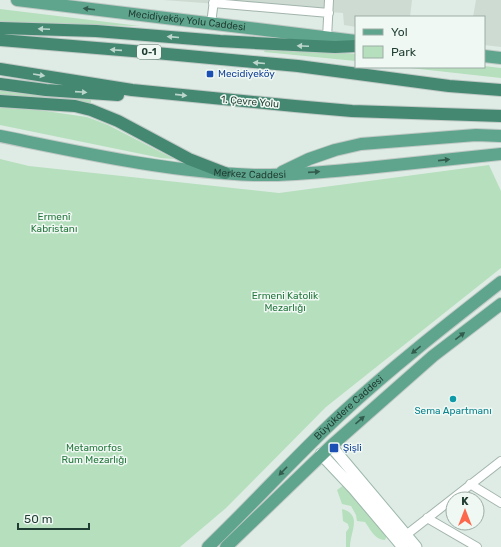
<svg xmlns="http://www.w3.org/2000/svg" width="501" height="547" viewBox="0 0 501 547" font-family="Rubik,sans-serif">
<rect width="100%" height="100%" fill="#dfece5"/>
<!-- built -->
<path fill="#cddbd3" d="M163,0h249l-2,17h-54v10l-12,-2 -1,-12z
M476,0h25v47l-17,-2v-28h-11z"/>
<!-- green -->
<path fill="#b6dfbd" d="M0,9l140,17 -140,-3z
M266,46l90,8v7l-92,-9z
M484,66l17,2v10l-100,-11z
M0,89l91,9v6l-42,-6 -49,-3z
M0,107l25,1 62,9 21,8 66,34 -13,-1 -161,-33z
M0,159l29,7 250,27 210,-28 12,26v77l-175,139 -100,101 -46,39h-180z
M344,485l43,50 -2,5c-10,0 -15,-11 -20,-18l-8,-1 -1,-6 -5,-9 -9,-2 -5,-14z
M342,509c21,6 8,22 8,38h-4v-15l3,-4 -1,-4 -5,-3z"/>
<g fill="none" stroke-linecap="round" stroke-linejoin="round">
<!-- minor casing -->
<g stroke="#a2b4ac" stroke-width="10">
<path id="minor" d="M213,3l116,10
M211,24l3,-24
M327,38l2,-38
M470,484l31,19
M427,518l50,29
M406,535l95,-74"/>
</g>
<!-- secondary casing -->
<g stroke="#9db8ac" stroke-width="13">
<path id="secondary" d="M331,446l85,101
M321,454l33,35 49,58"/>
</g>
<!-- primary casing -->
<g stroke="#c0c9c6" stroke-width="14">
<g id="primary">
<path id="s1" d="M17,0l339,41"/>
<path d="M484,56l17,2"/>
<path id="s2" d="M0,136c84,17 168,36 254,39 34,1 69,-3 103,-6 48,-5 96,-10 144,-15"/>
<path d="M282,172l27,-13 26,-9 26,-6 115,-9 25,1"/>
<path id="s3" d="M208,547c45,-43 86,-89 131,-131 52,-48 107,-91 162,-134"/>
<path d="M226,547l105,-101 102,-90 68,-52"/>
</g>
</g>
<!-- trunk casing -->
<g stroke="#c0c9c6" stroke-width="14">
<path id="trunk" d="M0,28l96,3 124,10 54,3 61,3 21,-1
M0,40l145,12 153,14 151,20 52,4
M0,69l132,21 163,16 57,5 149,5
M0,84l46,6 72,5
M0,101l75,5 16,4 27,11 71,38 36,14"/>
</g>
<!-- minor -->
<use href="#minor" stroke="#fff" stroke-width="8"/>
<!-- secondary -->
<use href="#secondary" stroke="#fff" stroke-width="11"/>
<!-- primary -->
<use href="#primary" stroke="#5fa58d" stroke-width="12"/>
<!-- trunk -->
<use href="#trunk" stroke="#448872" stroke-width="12"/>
</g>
<!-- one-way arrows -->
<defs><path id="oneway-solid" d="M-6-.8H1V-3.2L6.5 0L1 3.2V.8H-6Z"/></defs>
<g fill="#325c4d">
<use href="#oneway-solid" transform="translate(89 9) rotate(-173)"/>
<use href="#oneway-solid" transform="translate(444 160) rotate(-6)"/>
<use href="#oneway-solid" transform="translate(314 172) rotate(-4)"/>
<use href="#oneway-solid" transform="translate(460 336) rotate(-38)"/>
<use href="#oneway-solid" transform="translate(416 350) rotate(141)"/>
<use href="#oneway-solid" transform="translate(360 420) rotate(-41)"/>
<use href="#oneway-solid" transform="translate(283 471) rotate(134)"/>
</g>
<g fill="#bcd6cc">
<use href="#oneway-solid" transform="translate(44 29) rotate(-178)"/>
<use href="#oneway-solid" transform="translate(173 37) rotate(-175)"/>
<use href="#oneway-solid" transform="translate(303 46) rotate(-177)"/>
<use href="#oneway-solid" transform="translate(116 50) rotate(-176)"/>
<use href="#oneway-solid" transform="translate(259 63) rotate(-175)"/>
<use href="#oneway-solid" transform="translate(39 75) rotate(9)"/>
<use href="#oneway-solid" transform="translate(81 92) rotate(4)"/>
<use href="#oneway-solid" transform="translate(181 95) rotate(6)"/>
</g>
<!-- markers -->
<g fill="#1a4fb4" stroke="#eff8f3" stroke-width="1.5">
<rect x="206" y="70" width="8" height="8" rx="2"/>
<rect x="329" y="443" width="10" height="10" rx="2"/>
</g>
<circle fill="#0f9aa8" stroke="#eff8f3" stroke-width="1.5" cx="453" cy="399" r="4"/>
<g text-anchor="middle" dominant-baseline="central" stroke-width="3" stroke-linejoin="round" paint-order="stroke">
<!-- shield labels -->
<rect fill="#eff8f3" stroke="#5d756c" stroke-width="1" x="137" y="45" width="24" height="14" rx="3"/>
<g font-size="9" font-weight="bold" fill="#1f3d32">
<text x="149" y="52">O-1</text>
</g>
<!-- street labels -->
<g font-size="10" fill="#1f3d32" stroke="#eff8f3">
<text stroke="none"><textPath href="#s1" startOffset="171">Mecidiyeköy Yolu Caddesi</textPath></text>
<text transform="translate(250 102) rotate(5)">1. Çevre Yolu</text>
<text stroke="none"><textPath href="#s2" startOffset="253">Merkez Caddesi</textPath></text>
<text stroke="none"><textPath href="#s3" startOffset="198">Büyükdere Caddesi</textPath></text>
</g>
<!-- transit labels -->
<g font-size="10" fill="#164399" stroke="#eff8f3" text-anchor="start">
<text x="218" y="74">Mecidiyeköy</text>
<text x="343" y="448">Şişli</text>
</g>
<!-- park labels -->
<g font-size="10" fill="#26773e" stroke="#eff8f3">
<text x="54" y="217">Ermenî<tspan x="54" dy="12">Kabristanı</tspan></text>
<text x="285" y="296">Ermeni Katolik<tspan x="285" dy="12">Mezarlığı</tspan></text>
<text x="94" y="448">Metamorfos<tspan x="94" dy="12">Rum Mezarlığı</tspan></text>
</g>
<!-- culture labels -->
<g font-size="10" fill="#0d838f" stroke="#eff8f3">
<text x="453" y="411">Sema Apartmanı</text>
</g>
</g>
<!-- legend -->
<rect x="355" y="16" width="130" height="52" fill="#eff8f3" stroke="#9cada6"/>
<rect x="363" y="29" width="20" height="6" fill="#5fa58d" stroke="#9cada6"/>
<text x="391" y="36" font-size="12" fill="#1f3d32">Yol</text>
<rect x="363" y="46" width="20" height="12" fill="#b6dfbd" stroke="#9cada6"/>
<text x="391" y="56" font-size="12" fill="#1f3d32">Park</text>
<!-- north arrow -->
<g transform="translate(465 511)"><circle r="19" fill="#eff8f3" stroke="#9cada6"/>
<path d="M0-3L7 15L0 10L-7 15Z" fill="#fd674b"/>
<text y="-6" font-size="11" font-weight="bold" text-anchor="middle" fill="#1f3d32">K</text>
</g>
<!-- scale -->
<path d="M18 523v6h71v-6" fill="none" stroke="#1f3d32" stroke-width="2"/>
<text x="24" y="523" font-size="12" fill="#1f3d32" stroke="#eff8f3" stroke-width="3" paint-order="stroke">50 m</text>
</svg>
